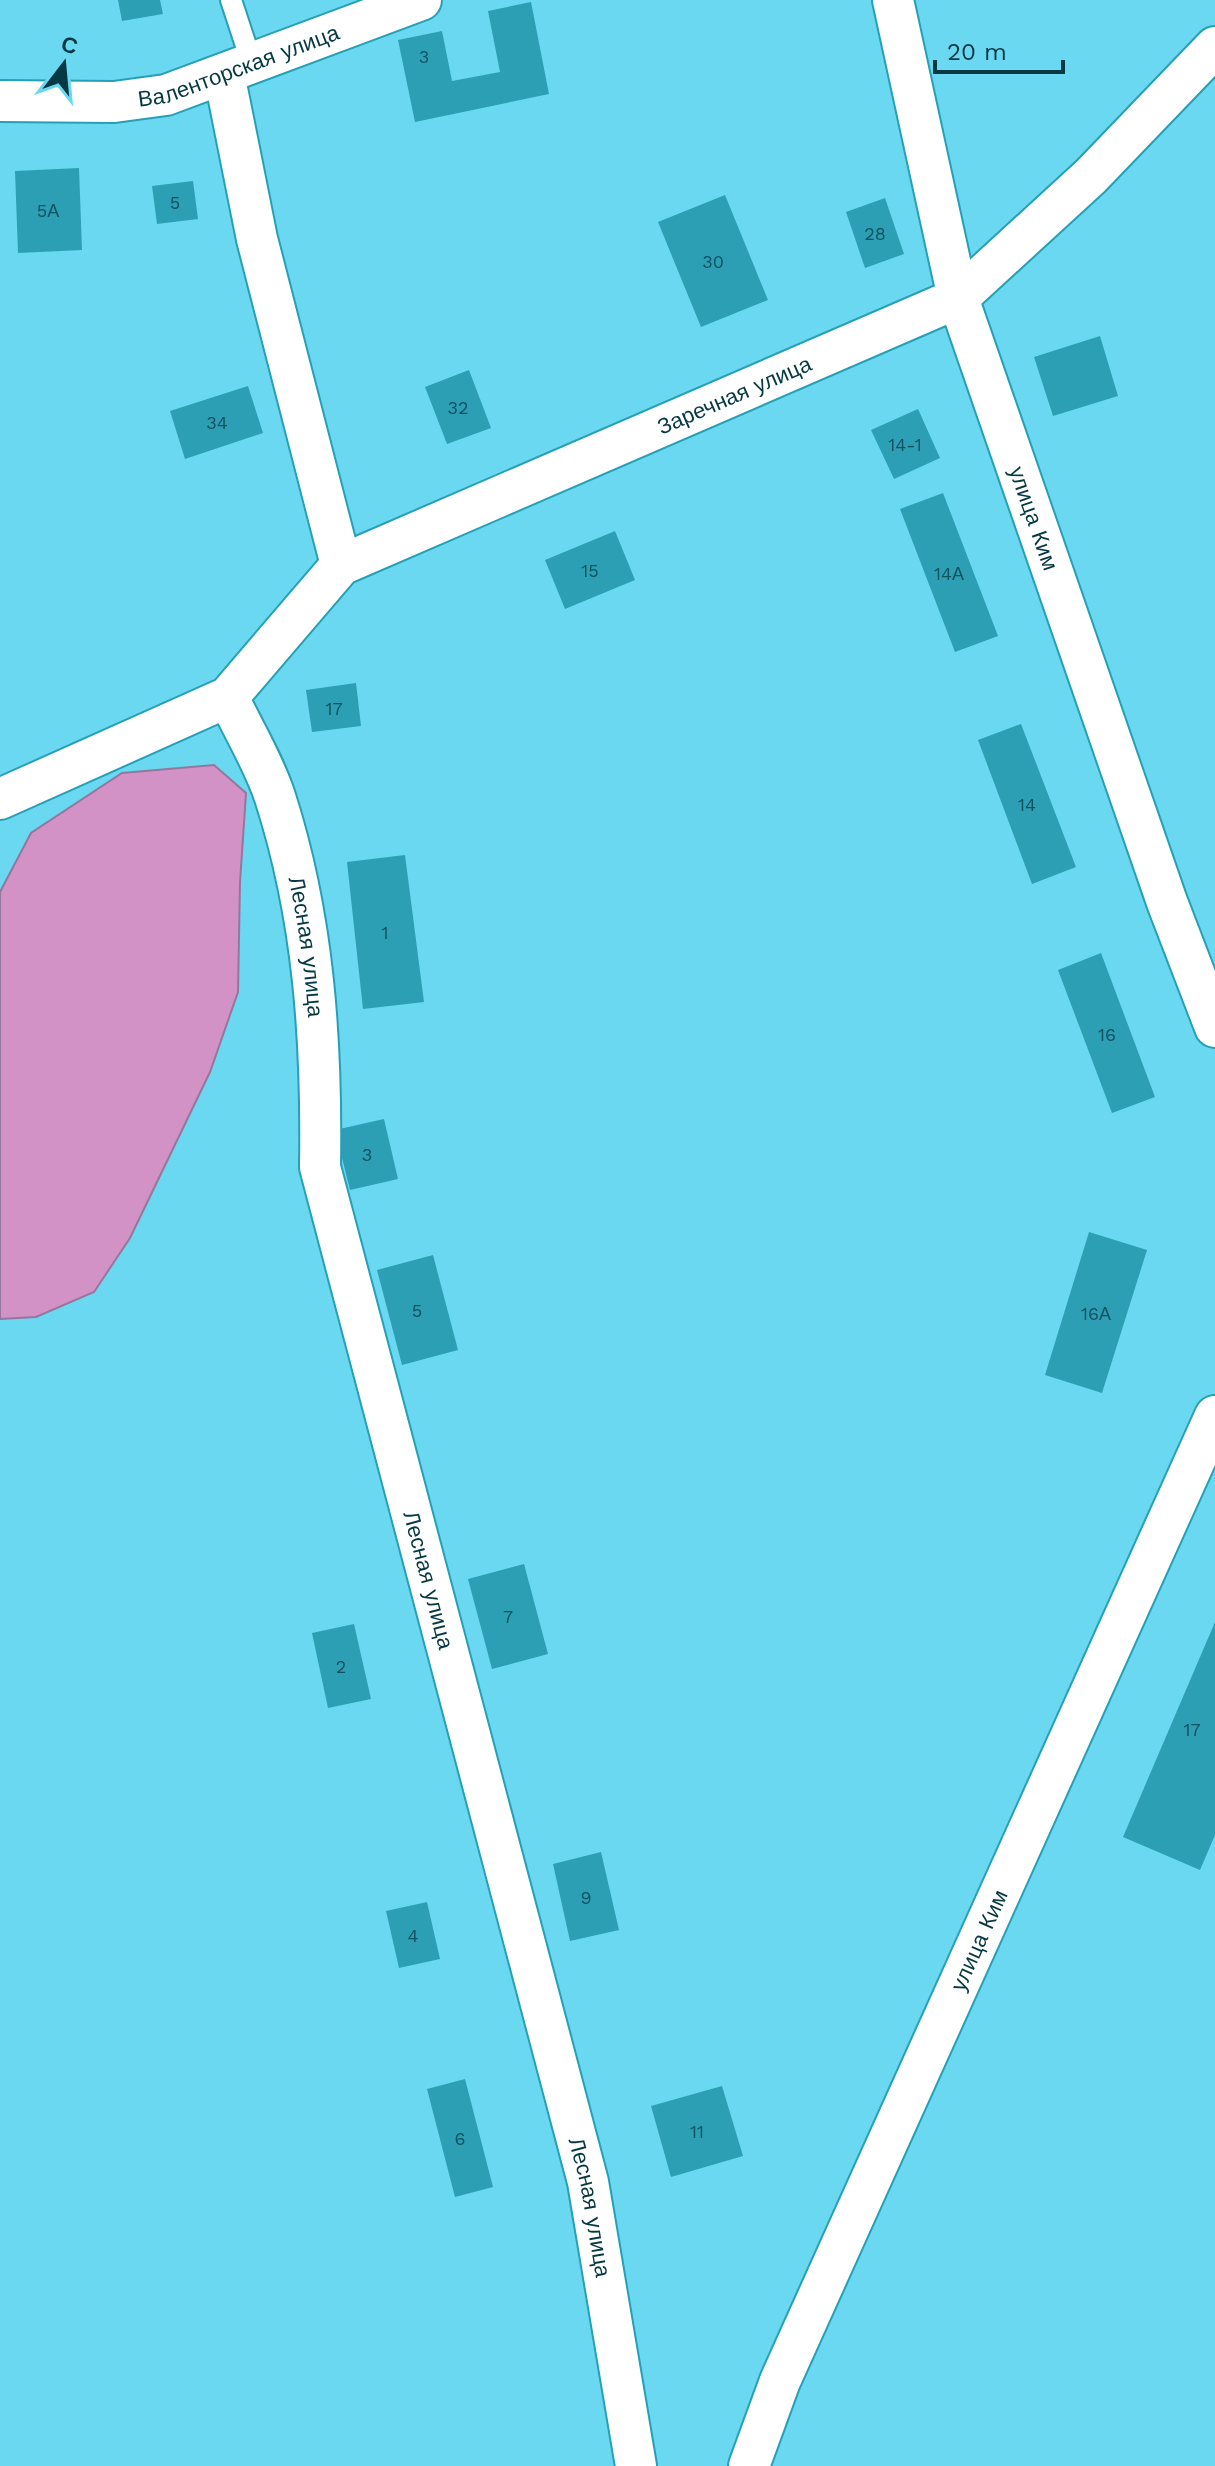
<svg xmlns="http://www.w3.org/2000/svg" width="1215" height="2466" viewBox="0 0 1215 2466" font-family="'Work Sans',sans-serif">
<rect width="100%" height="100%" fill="#6ad8f0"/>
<!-- water -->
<path fill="#d292c5" stroke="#95779e" stroke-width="2" d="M214,765l32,28 -6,89 -2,110 -28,80 -80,166 -36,54 -58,25 -36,2v-427l31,-59 91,-60z"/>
<!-- building -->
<path fill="#2c9fb5" d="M118,0h42l3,14 -41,7z
M531,2l18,92 -134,28 -17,-82 44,-9 10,50 48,-9 -12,-61z
M79,168l3,82 -64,3 -3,-82z
M193,181l5,38 -41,5 -5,-38z
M725,195l43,105 -67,27 -43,-105z
M885,198l19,56 -39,14 -19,-56z
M1100,336l18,60 -65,20 -19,-59z
M469,370l22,58 -44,16 -22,-57z
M248,386l15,47 -78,26 -15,-48z
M918,409l22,49 -46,21 -23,-49z
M943,493l55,143 -43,16 -55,-143z
M615,531l20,49 -70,29 -20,-49z
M356,683l5,43 -49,6 -6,-42z
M1021,724l55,143 -44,17 -54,-144z
M405,855l19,147 -61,7 -16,-147z
M1101,953l54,144 -43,16 -54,-143z
M384,1119l14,60 -48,11 -15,-60z
M1089,1232l58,18 -45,143 -57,-18z
M433,1255l25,95 -56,15 -25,-95z
M524,1564l24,90 -56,15 -24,-90z
M1215,1622v213l-15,35 -77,-33z
M354,1624l17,75 -43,9 -16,-75z
M601,1852l18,78 -49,11 -17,-77z
M427,1902l13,57 -41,9 -13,-57z
M465,2079l28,108 -38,10 -28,-108z
M722,2086l21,70 -72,21 -20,-71z"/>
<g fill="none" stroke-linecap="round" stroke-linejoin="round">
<!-- lane casing -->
<g stroke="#26a0b6" stroke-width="24">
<path id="lane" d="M231,0l21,64"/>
</g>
<!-- street casing -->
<g stroke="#26a0b6" stroke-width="44">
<g id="street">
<path id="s1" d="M893,0l65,298 209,604 48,125"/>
<path d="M224,74l33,165 84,326"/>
<path id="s2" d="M0,101l114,1 52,-7 255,-95"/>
<path id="s3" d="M228,697c15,32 36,66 47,100 39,121 47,244 45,370l268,1015 48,284"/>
<path id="s4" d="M0,799l228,-102 113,-132 617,-267 133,-122 124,-129"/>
<path id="s5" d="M749,2466l31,-85 435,-965"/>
</g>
</g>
<!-- lane -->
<use href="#lane" stroke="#fff" stroke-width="20"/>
<!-- street -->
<use href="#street" stroke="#fff" stroke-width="40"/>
</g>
<g text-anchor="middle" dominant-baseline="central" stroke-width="7" stroke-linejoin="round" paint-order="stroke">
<!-- number labels -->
<g font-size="18" fill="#105260">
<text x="424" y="56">3</text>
<text x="175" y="202">5</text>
<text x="48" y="210">5А</text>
<text x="875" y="233">28</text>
<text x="713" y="261">30</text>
<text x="458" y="407">32</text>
<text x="217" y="422">34</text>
<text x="905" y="444">14-1</text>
<text x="590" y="570">15</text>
<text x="949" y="573">14А</text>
<text x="334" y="708">17</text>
<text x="1027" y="804">14</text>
<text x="385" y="932">1</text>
<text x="1107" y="1034">16</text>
<text x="367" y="1154">3</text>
<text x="417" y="1310">5</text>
<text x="1096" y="1313">16А</text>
<text x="508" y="1616">7</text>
<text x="341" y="1666">2</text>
<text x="1192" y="1729">17</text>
<text x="586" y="1897">9</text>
<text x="413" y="1935">4</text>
<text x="697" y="2131">11</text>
<text x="460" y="2138">6</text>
</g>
<!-- street labels -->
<g font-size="22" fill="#063943" stroke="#6ad8f0">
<text stroke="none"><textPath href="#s2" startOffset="244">Валенторская улица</textPath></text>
<text stroke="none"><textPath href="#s4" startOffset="852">Заречная улица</textPath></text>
<text stroke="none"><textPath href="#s1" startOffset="538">улица Ким</textPath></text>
<text stroke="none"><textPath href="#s3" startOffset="264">Лесная улица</textPath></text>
<text stroke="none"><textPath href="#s3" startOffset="912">Лесная улица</textPath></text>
<text stroke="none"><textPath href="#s5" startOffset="574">улица Ким</textPath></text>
<text stroke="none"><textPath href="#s3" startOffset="1560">Лесная улица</textPath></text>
</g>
</g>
<!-- north arrow -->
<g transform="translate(64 64) rotate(16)" stroke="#6ad8f0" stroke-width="6" paint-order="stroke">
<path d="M0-6L14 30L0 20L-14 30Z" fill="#063943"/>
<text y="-12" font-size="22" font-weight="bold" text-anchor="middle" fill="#063943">С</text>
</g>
<!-- scale -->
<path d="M935 60v12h128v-12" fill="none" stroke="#063943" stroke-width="4"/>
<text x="947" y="60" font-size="24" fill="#063943" stroke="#6ad8f0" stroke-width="6" paint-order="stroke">20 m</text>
</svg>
